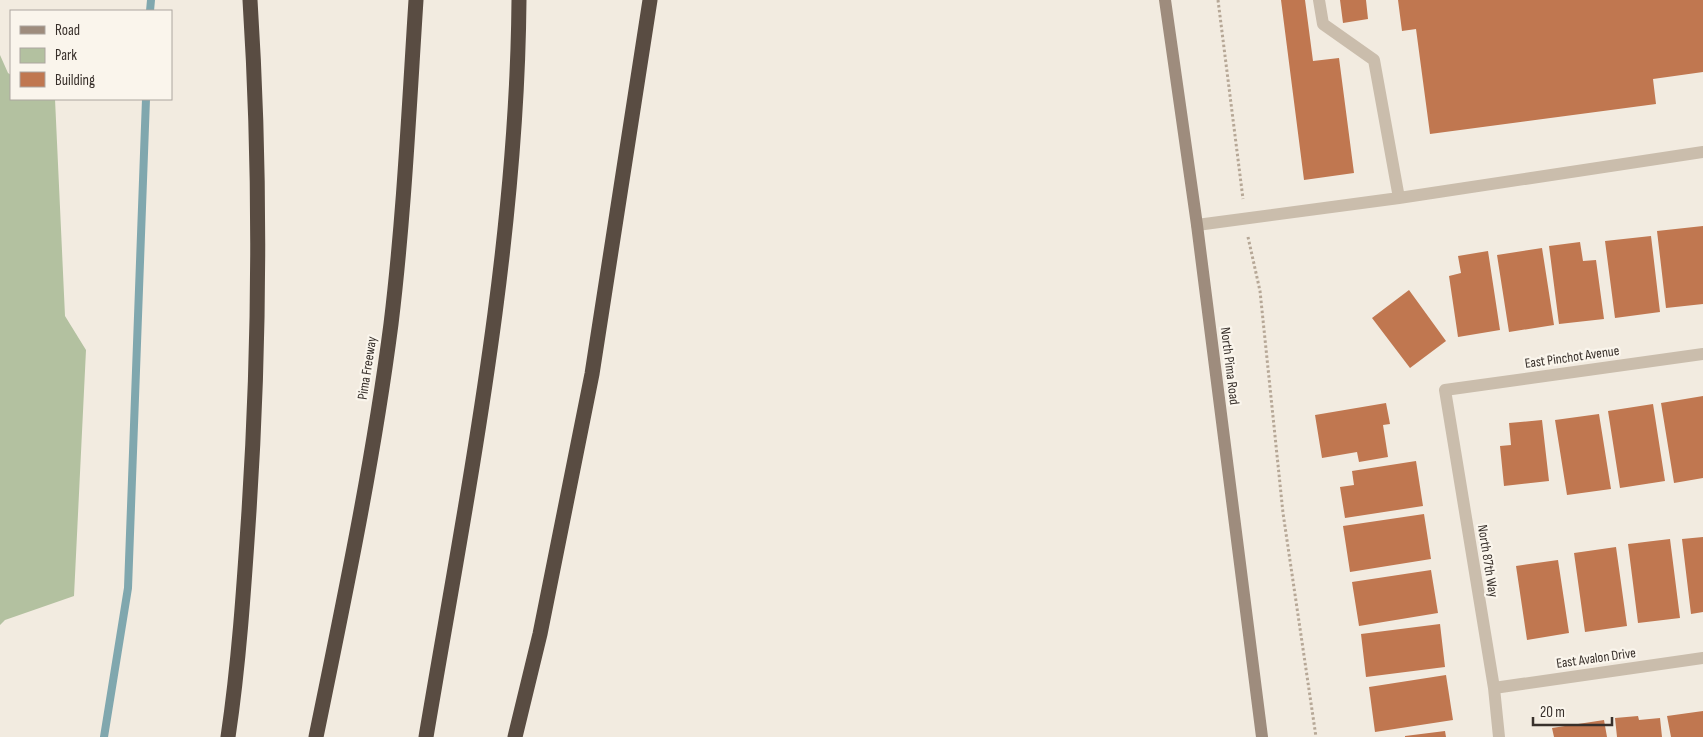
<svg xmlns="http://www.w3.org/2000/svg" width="1703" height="737" viewBox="0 0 1703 737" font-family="'Sofia Sans Condensed',sans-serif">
<rect width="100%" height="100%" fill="#f2ebe0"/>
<!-- green -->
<path fill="#b3c1a0" d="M0,55l8,18 3,2v24h44l10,217 21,34 -12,246 -69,24 -5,5z"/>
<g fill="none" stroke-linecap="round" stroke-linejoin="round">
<!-- stream -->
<path stroke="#80a7ae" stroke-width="8" d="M150,11l1,-11
M104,737l24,-149 18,-489"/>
</g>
<!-- building -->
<path fill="#c07750" d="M1281,0h24l8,61 26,-3 15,115 -50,7z
M1340,0h26l2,19 -25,4z
M1398,0h305v72l-50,7 3,25 -226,30 -14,-105 -14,2z
M1703,226v78l-37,4 -9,-77z
M1651,236l9,76 -45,6 -10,-77z
M1580,242l3,19 13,-1 8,59 -45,5 -10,-78z
M1542,248l12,77 -45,7 -12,-77z
M1488,251l12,79 -42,7 -9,-61 12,-3 -3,-17z
M1409,290l37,51 -36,27 -38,-50z
M1703,396v82l-29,5 -13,-80z
M1386,403l4,21 -7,1 5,32 -29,5 -2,-10 -35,6 -7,-43z
M1653,404l12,77 -45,7 -12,-77z
M1599,414l12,75 -44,6 -12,-75z
M1542,420l7,61 -45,5 -4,-40 11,-1 -2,-22z
M1416,461l7,45 -78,12 -5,-31 14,-2 -2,-14z
M1424,514l7,45 -81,13 -7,-46z
M1703,537v75l-12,2 -9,-75z
M1670,539l10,79 -42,5 -10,-79z
M1616,547l11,79 -42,6 -11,-79z
M1558,560l11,73 -42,7 -11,-74z
M1431,570l7,43 -79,13 -7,-44z
M1440,624l5,43 -79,10 -5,-43z
M1446,675l7,45 -78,12 -6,-45z
M1703,711v26h-32l-4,-21z
M1638,716l1,4 21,-2 2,19h-45l-2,-19z
M1604,720l3,17h-53l-2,-9z
M1445,731l1,6h-41v-1z"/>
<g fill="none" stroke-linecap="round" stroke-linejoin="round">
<!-- path -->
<path stroke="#b6a796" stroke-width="3" stroke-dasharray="2.5 2.5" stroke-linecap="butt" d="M1218,0l25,199
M1248,237l12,54 23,222 33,224"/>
<!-- service -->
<path stroke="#cabdac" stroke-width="12" d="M1319,0l4,24 51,36 25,138
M1197,225l202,-27 304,-46"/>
<!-- minor -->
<path stroke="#cabdac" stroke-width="12" d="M1494,688l209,-30
M1499,737l-5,-49 -49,-298 258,-36"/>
<!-- secondary -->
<path stroke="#9e8c7d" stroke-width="12" d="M1165,0l32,225 65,512"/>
<!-- motorway -->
<path stroke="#594c42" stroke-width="15" d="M228,737c11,-74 16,-151 21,-226 11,-171 12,-340 1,-511
M316,737c28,-137 57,-274 75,-413 13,-107 18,-216 25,-324
M426,737c41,-244 91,-489 93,-737
M515,737l25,-103 52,-260 58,-374"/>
</g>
<g text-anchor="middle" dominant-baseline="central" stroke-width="4.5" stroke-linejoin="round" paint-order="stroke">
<!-- street labels -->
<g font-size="14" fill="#38302b" stroke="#faf5ec">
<text transform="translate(1572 357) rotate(-8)">East Pinchot Avenue</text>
<text transform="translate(1230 366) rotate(83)">North Pima Road</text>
<text transform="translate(367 368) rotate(-81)">Pima Freeway</text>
<text transform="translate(1488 561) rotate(81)">North 87th Way</text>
<text transform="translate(1596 658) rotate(-8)">East Avalon Drive</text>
</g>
</g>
<!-- legend -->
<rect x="10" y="10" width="162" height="90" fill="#faf5ec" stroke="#aca69f"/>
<rect x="20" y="26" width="25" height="8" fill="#9e8c7d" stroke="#aca69f"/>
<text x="55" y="35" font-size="15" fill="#38302b">Road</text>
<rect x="20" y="48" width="25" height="15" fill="#b3c1a0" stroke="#aca69f"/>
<text x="55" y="60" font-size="15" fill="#38302b">Park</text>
<rect x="20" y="72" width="25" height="15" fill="#c07750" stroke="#aca69f"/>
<text x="55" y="85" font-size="15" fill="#38302b">Building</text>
<!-- scale -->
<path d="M1533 717v8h79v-8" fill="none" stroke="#38302b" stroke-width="2.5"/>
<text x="1540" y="717" font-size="15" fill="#38302b" stroke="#faf5ec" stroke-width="4" paint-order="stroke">20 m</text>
</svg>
